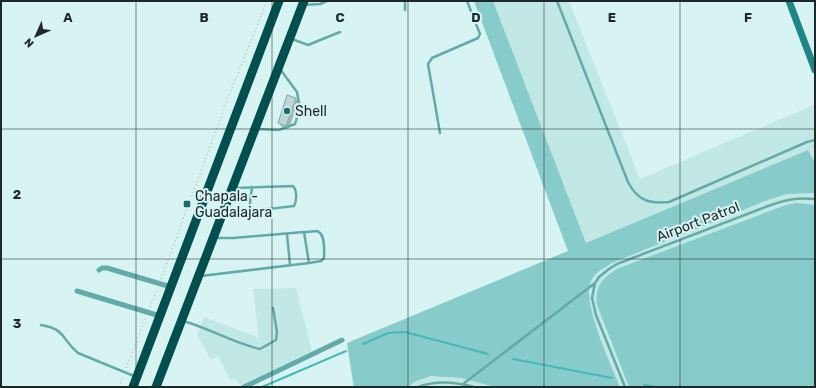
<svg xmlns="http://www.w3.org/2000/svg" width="816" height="388" viewBox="0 0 816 388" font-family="Rubik,sans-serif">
<defs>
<filter id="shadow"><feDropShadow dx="2.5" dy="2.5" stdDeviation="0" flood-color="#0004"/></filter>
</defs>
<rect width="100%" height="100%" fill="#d7f4f3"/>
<!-- built -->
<path fill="#c2e8e6" d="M474,1h95l71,178 174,-74 1,1v281h-462l-6,-44 221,-92z
M296,288l16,63 -71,35 -4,-6 -7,-1 -12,-23 -7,4 -14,-25 7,-18 55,21 -6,-49z"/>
<!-- green -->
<path fill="#87ccca" d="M474,1h19l93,242 222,-93 7,13v30l-28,1 -22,7 -153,62c-8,5 -17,9 -21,18 -10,19 20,84 29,106h-125l-34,-9 -30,-2 -15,5 -9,6h-53l-7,-44 221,-92z
M796,203l19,2v182h-186l-32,-82c-3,-19 6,-28 22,-37l167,-63z"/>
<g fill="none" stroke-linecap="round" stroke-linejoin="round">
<!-- stream -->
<path stroke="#44bab8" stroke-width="2" d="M363,344l25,-11 17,-1 83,22
M513,359l99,19
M644,385l14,2
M262,387l84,-36"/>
</g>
<!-- building -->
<path fill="#bad6d5" stroke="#89a4a3" filter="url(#shadow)" d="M287,95l9,3 -10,28 -8,-3z"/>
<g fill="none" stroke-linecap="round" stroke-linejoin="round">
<!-- path -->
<path stroke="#8fa5a4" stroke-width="1" stroke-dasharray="1 3" stroke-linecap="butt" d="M161,279l67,-181 39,-97
M150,307l7,-18
M126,368l20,-51
M119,387l4,-10"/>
<!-- lane -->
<path stroke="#62aba9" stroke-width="2.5" d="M405,1v9
M557,1l71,181c10,19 21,22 41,20l138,-60 8,-2
M304,5l16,-1 7,-3
M292,39l16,6 32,-13
M257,129l22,1 16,-6 5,-16 -3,-16 -17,-23
M440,133l-12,-69 4,-6 46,-20 2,-4 -13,-33
M249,211l3,-24
M225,214l69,-8c3,-5 3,-16 -1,-20l-57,2
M304,232c4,0 10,-1 13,-1 9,3 7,21 7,27l-3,3 -12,2
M287,234l3,31
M201,276l108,-13 -5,-31 -71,6h-18
M183,321c26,7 50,22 77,28l16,-9 1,-8 -4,-24
M41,325c25,4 20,14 37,28l56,23
M463,384l132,-101
M418,387c18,-7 38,-5 56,0
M625,387l-29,-72 -4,-17 3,-15 4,-6 10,-8 8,-5 151,-58c17,-6 29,-9 47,-7"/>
<!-- street -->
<path stroke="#62aba9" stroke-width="5" d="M99,270l3,-2h5l64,19
M77,291l83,25
M244,387l98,-47"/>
<!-- secondary -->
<path stroke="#1e8685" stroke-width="7" d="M789,1l26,69"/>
<!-- highway -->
<path stroke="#014f4e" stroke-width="9" d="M133,387l146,-386
M156,387l148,-386"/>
</g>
<!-- grid -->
<path fill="none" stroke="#1d2828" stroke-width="1" stroke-opacity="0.55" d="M136,1v386M272,1v386M408,1v386M544,1v386M680,1v386M1,129h814M1,259h814"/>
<!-- markers -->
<g fill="#206c6b" stroke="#d7f4f3" stroke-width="1.5">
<circle cx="287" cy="111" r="4"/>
<rect x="183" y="200" width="8" height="8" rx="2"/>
</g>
<g text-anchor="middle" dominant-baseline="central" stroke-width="4" stroke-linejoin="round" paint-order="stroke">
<!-- poi labels -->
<g font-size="14" fill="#1d2828" stroke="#d7f4f3" text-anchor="start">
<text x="295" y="111">Shell</text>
<text x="195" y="196">Chapala -<tspan x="195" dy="16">Guadalajara</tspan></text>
</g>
<!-- street labels -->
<g font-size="14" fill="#1d2828" stroke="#d7f4f3">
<text transform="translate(698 222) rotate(-21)">Airport Patrol</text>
</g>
</g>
<g font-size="13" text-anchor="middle" font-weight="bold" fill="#1d2828" stroke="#d7f4f3" stroke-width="4" stroke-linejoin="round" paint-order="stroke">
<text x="68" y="22">A</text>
<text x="204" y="22">B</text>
<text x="340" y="22">C</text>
<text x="476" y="22">D</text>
<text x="612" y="22">E</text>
<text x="748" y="22">F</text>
<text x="17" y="199">2</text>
<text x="17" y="328">3</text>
</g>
<!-- border -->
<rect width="816" height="388" fill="none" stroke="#1d2828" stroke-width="4"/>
<!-- north arrow -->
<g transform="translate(36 36) rotate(225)" stroke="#d7f4f3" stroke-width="3" paint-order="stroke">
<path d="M0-3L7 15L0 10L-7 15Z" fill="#1d2828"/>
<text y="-6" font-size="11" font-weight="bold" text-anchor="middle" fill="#1d2828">N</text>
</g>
</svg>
